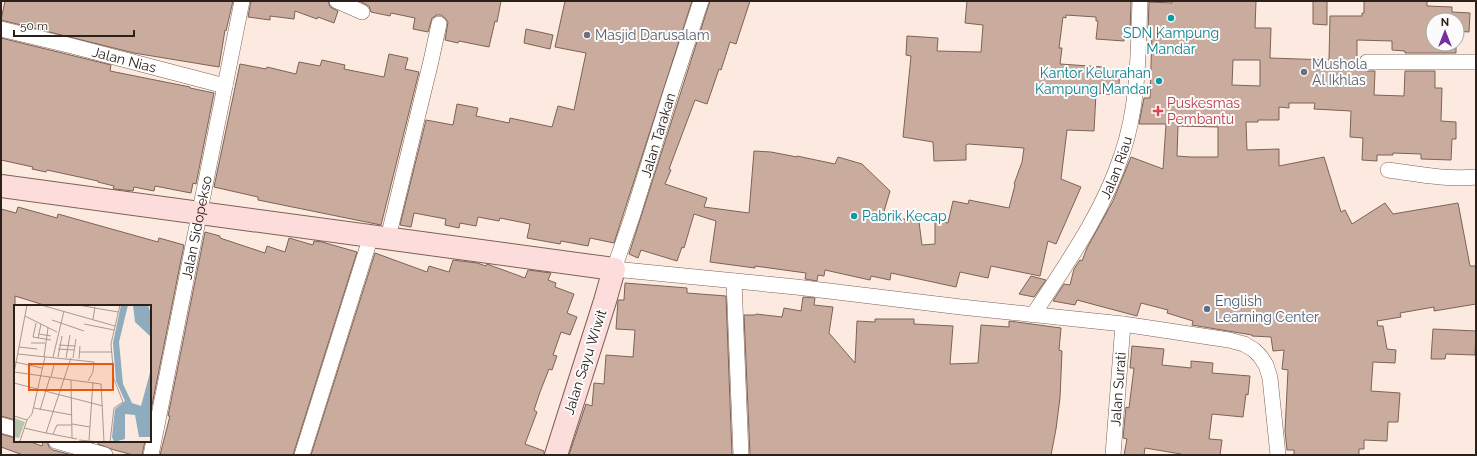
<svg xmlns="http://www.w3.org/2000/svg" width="1477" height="456" viewBox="0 0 1477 456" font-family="Raleway,sans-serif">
<rect width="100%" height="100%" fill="#fce9e0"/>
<!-- building -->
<path fill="#c9ac9d" stroke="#7d6355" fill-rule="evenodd" d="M5,1h228l-7,30 -1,-1 -6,37 -85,-14 -133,-33z
M251,1h77l2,6 8,4 -4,12 -16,-6 -1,2 -22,-8 -1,8 -24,-3v4l-22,-3z
M359,1h142l-4,21 -2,-1 -6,26 -30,-6 -1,2 -13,-3 3,-18 -3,-4 -4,-3h-4l-5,3 -4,14 -15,-3 2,-11 -24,-5 -1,3 -19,-4 -2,-6z
M565,1h127l-78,242 -24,-5 -2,8 -27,-5 -1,3 -33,-6 3,-14 -30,-6 -1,3 -21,-4 -2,9 -16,-3 -1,5 -14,-3 1,-6 -32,-6 -3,14 -11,-2 26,-105 27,5 4,-21 21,4 -2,8 33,7 1,-5 42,9 6,-21 16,4 12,-57 -31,-6z
M710,1h40l-14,43 -6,-2 -9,28 -2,-1 -12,35 -12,-4 -26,69 2,1 -6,14 42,14 -3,9 45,6 5,-62 17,1 26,5v-1l38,8 3,-7 24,7 28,27 -7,24 36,7 3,23 13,-1v-24l13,3 5,-22 15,3 1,-4 40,8 6,-23 -1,-1 8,-22 2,-14 -56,-4 -2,1v15l-32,1 -1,-19 -30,-5 8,-81 -5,-1 1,-19 31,2 -1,13 44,1 2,-27 -18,-2 2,-22h164l-1,31h-6v9l-28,-2 2,-18h-2v-4l-30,-2v3l-3,-1 -4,31h3l-2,16 43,3 -1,3 18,2 -2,23 -22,-2 -2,38 -27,-1 -6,49 20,8 -25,57 -8,-3 -8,35 -49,-10 -3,12 -28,-6 -4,15 -65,-14 -1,7 -19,-4 -1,4 -45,-10 -1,6 -6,-1 -1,6 -12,-2 1,-6 -51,-7v2l-45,-6 6,-41 -22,-7 -10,34 -2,-1 -5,14 -36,-11 -3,8 -9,-4z
M1172,1h84l-1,27h16l-1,30 59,2 1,-44h32v-3h2v-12h63v5l25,1v5l18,1 -1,19 -12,-1v-11h-24v24h23v9h-51v-2l-13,-1v-9l-35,-1v27h2l8,4h8l-1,24 30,1 1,-25h30v17h7l-1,33 15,1v17h-4l-1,21 -30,-1v-5l-28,-1v2h-16v6l-15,-1 1,-22 -13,-1 1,-26 -37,-2 1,-6h-26v5l-10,-1v13h-21v2h-12l1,28 32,-1v17l45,-9 17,55 4,-2 7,14 33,-21 8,11 65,-11 12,63h6v38l-42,7v-4l-34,6 1,4 -24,4 1,5h5l4,23 9,1 -1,13 -22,-1 -2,29 29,2 -2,29h-10l-1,19 -23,-1v9h-5v6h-65v-5h-7l-2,-19 3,-61 -6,-1 2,-19 -11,1 -2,-14 -19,-1v-1l-60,-10 1,-4 -26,-8 1,-3 -27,-7 -4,13 -60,-16 -2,5 -22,-4 11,-17 6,1 4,-16 6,-9 2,1 5,-13 26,-47 18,-44 32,12 3,-45h-27l5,-26h6l2,-66h-4l1,-30 23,1zM1233,60h27v26l-28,-1zM1178,126l40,1v30h-28l-13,-1z
M1313,1h14v24l-14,-1z
M526,29l27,6 -3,14 -26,-6z
M1,38l110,27 -1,6 80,16v1l24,5 -18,91 -3,-1 -2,10 -36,-7 -1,5 -20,-4 -1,4 -18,-2 -2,-1 1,-2 -16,-4v-1l-51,-11 -1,2 -14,-3 1,-2 -32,-7z
M389,54l19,4 -3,11 14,3 -38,153 -123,-25v-3l-44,-10 26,-123 26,5 1,-2 29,7 3,-12 21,4 2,-6 23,5 -1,4 40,8z
M18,207l39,11 1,-4 100,28 1,-4 25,7 -33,165 -1,-104h-103l-32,-10v124l-14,-4v-207l15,4z
M205,232l15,4v2l45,15 2,-7 18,6 4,-14 24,7 1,-4 8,1 35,10 -64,203h-133l10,-39h-2z
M375,253l52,19 2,-6 20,6 4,-12 24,3 9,3 1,-2 38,14 3,-8 23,3 -3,7 8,3 -1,4 19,7 -7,19 10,4 -7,18 -9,-3 -8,23 4,1 -5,14 -3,-1 -9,23 -6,18 3,2 -12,32 19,7v4h-233z
M1031,276l15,4 -12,17 -15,-3z
M625,283l62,5v5l39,3 6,159h-163l17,-51 6,2 2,-23 10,1 2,-29 27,2 2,-27 -19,-1 2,-29h6z
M803,297l12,1 -1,7 19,2 -4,26 26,30 2,-42 18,1v-3h39v5l39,2 -3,38 28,-1 3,-38 28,2v-6l52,7 -2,22 3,1 -2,47 -4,31 -5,26h-301l-6,-140h11l1,-1 26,3 2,-9 17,3z
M1433,329l43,2 -1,24 -29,-1 -1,5h-14z
M1132,346l32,3 -2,16 29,3v-7l22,2 -1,10 38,3 -2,19 -2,-1 -3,23 -31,-3 -3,25 13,1 -2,15h-39v-1l-36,-6 -1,7h-20l3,-16 -4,-1 3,-31 3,1 5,-40h-4z
M1,434l14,4v3h13l14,5 1,-5h4l2,6 4,3 19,5h-49l-22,-8z
M98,441h47l-3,14h-9l-22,-6 -13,-5z"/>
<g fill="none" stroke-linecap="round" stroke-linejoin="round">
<!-- street casing -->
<g stroke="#7c6255" stroke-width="16">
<g id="street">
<path d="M337,1l25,11"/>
<path d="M701,1l-30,91 -38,122 -19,55 182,18 165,20 162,17 106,16 15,4 10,6 6,6 6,9 4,13 8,77"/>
<path id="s1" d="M1,29l71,17 153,40"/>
<path d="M1367,62h109"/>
<path d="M1388,170c30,4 58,10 88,7"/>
<path d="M388,238l43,-177 8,-37"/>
<path d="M734,281l7,174"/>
<path id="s2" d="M1033,315c34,-52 70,-102 89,-161 17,-49 16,-102 18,-153"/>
<path d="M1,425l14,4"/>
<path d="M56,441l49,14"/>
<path id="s3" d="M151,455l91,-454"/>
<path d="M302,455l69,-219"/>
<path id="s4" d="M1113,455l10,-131"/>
</g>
</g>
<!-- secondary casing -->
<g stroke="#7c6255" stroke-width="24">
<path id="secondary" d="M1,186l613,83 -9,32 -49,154"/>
</g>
<!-- street -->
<use href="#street" stroke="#fff" stroke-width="15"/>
<!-- secondary -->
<use href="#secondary" stroke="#fddcdc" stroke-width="22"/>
</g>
<!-- markers -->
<g fill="#0f9aa8" stroke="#fbfbfb" stroke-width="1.5">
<circle cx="1171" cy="18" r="4"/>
<circle cx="1159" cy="81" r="4"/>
<circle cx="854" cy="216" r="4"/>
</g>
<g fill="#6b7280" stroke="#fbfbfb" stroke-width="1.5">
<circle cx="587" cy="35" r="4"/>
<circle cx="1304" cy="72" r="4"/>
</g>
<path fill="#e0444e" stroke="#fbfbfb" stroke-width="1.5" d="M1156 105h4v4h4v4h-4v4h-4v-4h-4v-4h4z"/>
<circle fill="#5c6f8a" stroke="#fbfbfb" stroke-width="1.5" cx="1207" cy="309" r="4"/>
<g text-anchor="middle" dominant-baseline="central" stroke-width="4" stroke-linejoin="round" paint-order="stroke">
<!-- culture labels -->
<g font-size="14" fill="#0d838f" stroke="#fbfbfb">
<text x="1171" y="33">SDN Kampung<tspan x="1171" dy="16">Mandar</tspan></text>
<text x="1151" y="73" text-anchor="end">Kantor Kelurahan<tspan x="1151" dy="16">Kampung Mandar</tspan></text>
<text x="862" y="216" text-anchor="start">Pabrik Kecap</text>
</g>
<!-- worship labels -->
<g font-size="14" fill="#5b616d" stroke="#fbfbfb" text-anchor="start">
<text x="595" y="35">Masjid Darusalam</text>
<text x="1312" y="64">Mushola<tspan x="1312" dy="16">Al Ikhlas</tspan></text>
</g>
<!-- street labels -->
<g font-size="14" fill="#2b201a" stroke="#fbfbfb">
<text stroke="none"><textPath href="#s1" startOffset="127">Jalan Nias</textPath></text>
<text transform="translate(658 135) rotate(-73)">Jalan Tarakan</text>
<text stroke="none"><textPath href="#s2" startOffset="170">Jalan Riau</textPath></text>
<text stroke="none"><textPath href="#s3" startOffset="232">Jalan Sidopekso</textPath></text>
<text transform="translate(585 362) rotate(-72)">Jalan Sayu Wiwit</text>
<text stroke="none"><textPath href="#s4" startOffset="66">Jalan Surati</textPath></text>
</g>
<!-- health labels -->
<g font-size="14" fill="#be3a42" stroke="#fbfbfb" text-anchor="start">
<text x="1167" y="103">Puskesmas<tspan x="1167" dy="16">Pembantu</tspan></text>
</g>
<!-- service labels -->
<g font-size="14" fill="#4e5e75" stroke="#fbfbfb" text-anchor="start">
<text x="1215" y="301">English<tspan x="1215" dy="16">Learning Center</tspan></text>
</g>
</g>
<!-- overview -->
<g transform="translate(14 305)">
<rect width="137" height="137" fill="#fce9e0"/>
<path d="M0,113l11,4 -6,16 -5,-1z" fill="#b8c5ad"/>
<path d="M107,0h7l-9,37 4,42 9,19 9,3 10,-37v68h-12l-4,-22 -10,-1v25l-11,3 -2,-5 3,-28 10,-8 -9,-20 -3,-38zM119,0h15l3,9v23l-16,-15z" fill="#8eacbd"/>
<path fill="none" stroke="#a89991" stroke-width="1" d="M27,0l74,21M64,0l40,7M11,11l32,16M79,14l2,-12M38,15l32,11M22,18l-3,14 18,3M70,19l30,6M25,29l12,2M24,33l3,-14M17,38h14M45,40l16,1M5,42l18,2M44,44l16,1M66,47h32M4,49l76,8 -1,10 -5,9M30,52l4,-29M39,52l11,-46M44,52l4,-21M52,53l4,-23M57,53l-7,21 37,5 3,58M59,53l3,-19M65,54l1,-13M1,57l27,6M0,67l50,7 -18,54 31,6M0,68l13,-68M37,72l3,-12M57,75l1,58M0,78l89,23M20,103l38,7M26,105l10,-33M0,111l13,4 -7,21M13,115l5,-6 13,-57M58,119l18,3M10,123l22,5M39,129l4,-9h15M65,135l21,2M75,135l4,-58M96,137l4,-34 9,-6 -9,-23 -3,-35 9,-39"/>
<path fill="#e8590c" fill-opacity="0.15" stroke="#e8590c" stroke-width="2" d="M15,59h84v26h-84z"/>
<rect width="137" height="137" fill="none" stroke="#2b201a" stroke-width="2"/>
</g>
<!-- border -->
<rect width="1477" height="456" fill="none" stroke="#2b201a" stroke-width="4"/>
<!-- north arrow -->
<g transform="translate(1445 32)"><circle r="19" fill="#fbfbfb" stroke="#a8a3a1"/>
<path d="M0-3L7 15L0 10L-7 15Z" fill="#732ea2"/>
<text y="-6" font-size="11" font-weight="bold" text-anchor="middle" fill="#2b201a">N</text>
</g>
<!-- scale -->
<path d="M14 30v6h120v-6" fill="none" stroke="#2b201a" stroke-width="2"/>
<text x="20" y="30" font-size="12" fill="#2b201a" stroke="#fbfbfb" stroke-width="3" paint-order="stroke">50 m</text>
</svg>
